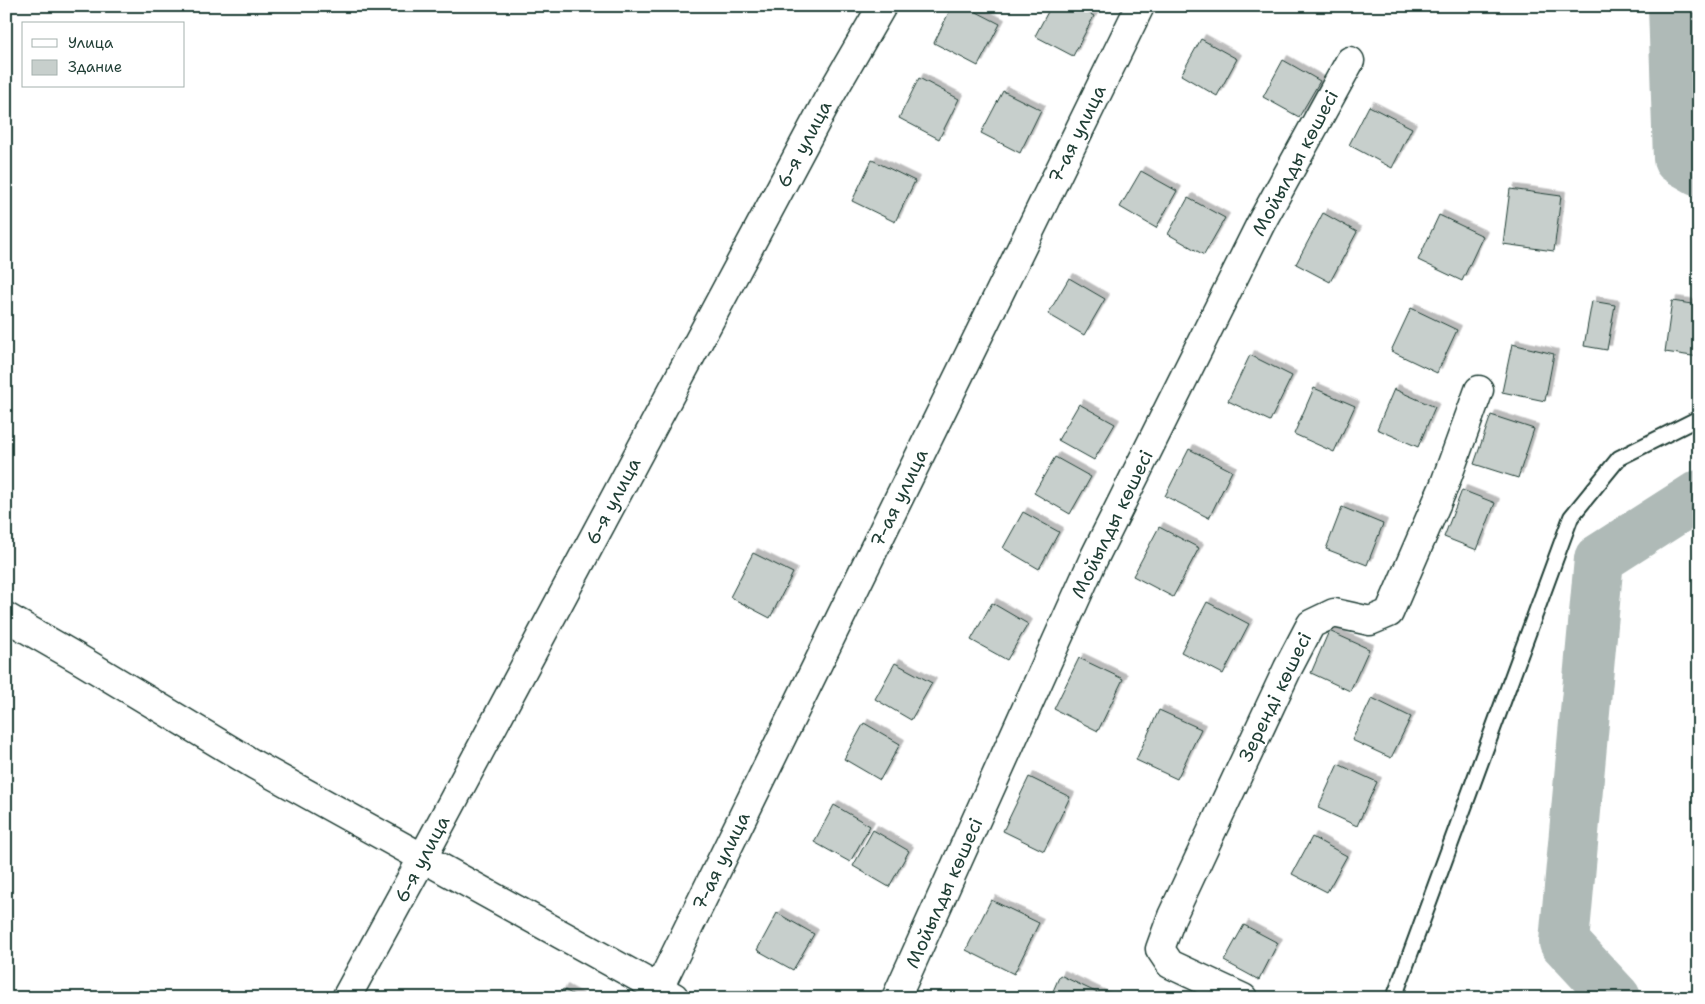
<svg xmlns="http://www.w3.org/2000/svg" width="1705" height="1004" viewBox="0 0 1705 1004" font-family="'Shantell Sans',sans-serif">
<defs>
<filter id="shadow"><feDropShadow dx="4.5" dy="-4.5" stdDeviation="0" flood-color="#0004"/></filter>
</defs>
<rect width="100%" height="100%" fill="#fff"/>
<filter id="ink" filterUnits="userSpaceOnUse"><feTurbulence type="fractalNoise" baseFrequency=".02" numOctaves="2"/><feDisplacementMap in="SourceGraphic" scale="10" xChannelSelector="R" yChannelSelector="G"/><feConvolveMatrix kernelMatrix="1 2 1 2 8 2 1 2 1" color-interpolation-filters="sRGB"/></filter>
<g filter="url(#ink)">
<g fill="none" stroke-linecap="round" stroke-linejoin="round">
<!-- river -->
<path stroke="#afbab7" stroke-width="50" d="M1673,6l5,153 21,12
M1616,998l-52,-56 35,-383 100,-64"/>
</g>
<!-- building -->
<path fill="#c7cfcc" stroke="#1f3d34" filter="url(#shadow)" d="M952,6h13l35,18 -22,42 -44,-23z
M1051,6h24l19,10 -21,40 -38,-20z
M1201,39l36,20 -20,37 -36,-21z
M1283,60l37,21 -21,36 -36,-20z
M919,78l40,21 -20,40 -40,-21z
M1003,91l38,19 -21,43 -39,-20z
M1369,106l43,22 -20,40 -43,-23z
M872,160l43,21 -20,41 -43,-21z
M1141,171l36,20 -21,37 -36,-21z
M1510,189l51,7 -7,55 -51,-7z
M1188,198l37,20 -21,37 -36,-21z
M1323,213l34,19 -27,50 -34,-18z
M1439,215l44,21 -21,45 -44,-21z
M1069,278l36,21 -21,36 -36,-21z
M1592,301l23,4 -8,45 -23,-4z
M1672,301l27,4v52l-34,-5z
M1411,308l46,22 -20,43 -46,-22z
M1512,344l42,10 -9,47 -43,-9z
M1250,355l42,21 -22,45 -42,-20z
M1314,388l41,18 -21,46 -40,-18z
M1394,389l41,18 -17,40 -41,-18z
M1079,404l36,20 -21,36 -36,-20z
M1491,415l43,14 -16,49 -44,-14z
M1189,449l43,22 -23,47 -44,-22z
M1055,457l36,20 -21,37 -36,-21z
M1462,490l33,13 -18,47 -33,-13z
M1342,507l41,17 -16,41 -41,-16z
M1023,512l36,20 -20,37 -36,-21z
M1159,527l40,21 -26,49 -40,-21z
M753,553l40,20 -23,45 -40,-21z
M1207,602l42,22 -26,50 -42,-22z
M992,603l36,21 -21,36 -36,-20z
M1329,631l40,18 -19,42 -39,-18z
M1079,658l44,21 -25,52 -44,-22z
M895,663l37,20 -21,37 -36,-21z
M1372,698l39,19 -20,41 -39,-18z
M1159,710l42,19 -24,50 -41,-19z
M864,723l36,21 -20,36 -36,-21z
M1338,764l39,18 -20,44 -39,-18z
M1029,777l41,20 -26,54 -41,-20z
M834,805l36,21 -20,36 -36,-20z
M873,830l36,21 -20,36 -36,-21z
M1312,837l35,19 -20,36 -35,-18z
M991,900l48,23 -25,51 -48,-24z
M777,913l37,21 -21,36 -36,-20z
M1244,925l34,18 -19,37 -35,-19z
M1060,975l48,23h-58z
M563,989l16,9h-21z"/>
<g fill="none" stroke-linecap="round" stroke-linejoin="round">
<!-- lane casing -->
<g stroke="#1f3d34" stroke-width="18">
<path id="lane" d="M1394,998l177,-481 48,-59 80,-40"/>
</g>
<!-- street casing -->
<g stroke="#1f3d34" stroke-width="31">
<path id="street" d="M6,617l73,42 176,106 419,232
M346,998l77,-141 404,-756 55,-95
M654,998l486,-992
M896,998l198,-440 167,-335 89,-162
M1243,998l-73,-34 -10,-15 12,-33 116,-248 23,-44 23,-11 36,8 19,-8 55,-127 35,-96"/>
</g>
<!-- lane -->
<use href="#lane" stroke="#fff" stroke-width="14"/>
<!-- street -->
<use href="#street" stroke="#fff" stroke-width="28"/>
</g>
</g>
<g text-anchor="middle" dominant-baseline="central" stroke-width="4" stroke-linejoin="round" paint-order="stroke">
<!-- street labels -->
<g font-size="19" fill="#1f3d34" stroke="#fff">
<text transform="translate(1077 134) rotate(-64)">7-ая улица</text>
<text transform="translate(804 144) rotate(-62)">6-я улица</text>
<text transform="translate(1295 163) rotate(-62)">Мойылды көшесі</text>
<text transform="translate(899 498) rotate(-64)">7-ая улица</text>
<text transform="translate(613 501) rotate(-62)">6-я улица</text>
<text transform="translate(1112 524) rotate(-64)">Мойылды көшесі</text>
<text transform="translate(1275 697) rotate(-64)">Зеренді көшесі</text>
<text transform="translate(422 859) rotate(-62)">6-я улица</text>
<text transform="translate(721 861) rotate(-64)">7-ая улица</text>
<text transform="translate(944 893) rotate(-66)">Мойылды көшесі</text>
</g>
</g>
<!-- margin -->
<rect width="1705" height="1004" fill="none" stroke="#fff" stroke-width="25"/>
<rect x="12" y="12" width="1680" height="979" fill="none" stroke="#1f3d34" stroke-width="2" filter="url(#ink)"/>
<!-- legend -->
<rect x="22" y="22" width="162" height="65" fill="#ffffff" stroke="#a5b1ae"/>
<rect x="32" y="39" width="25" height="8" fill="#ffffff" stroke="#a5b1ae"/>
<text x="68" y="48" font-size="15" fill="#1f3d34">Улица</text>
<rect x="32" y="60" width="25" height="15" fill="#c7cfcc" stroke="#a5b1ae"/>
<text x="68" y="72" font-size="15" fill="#1f3d34">Здание</text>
</svg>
